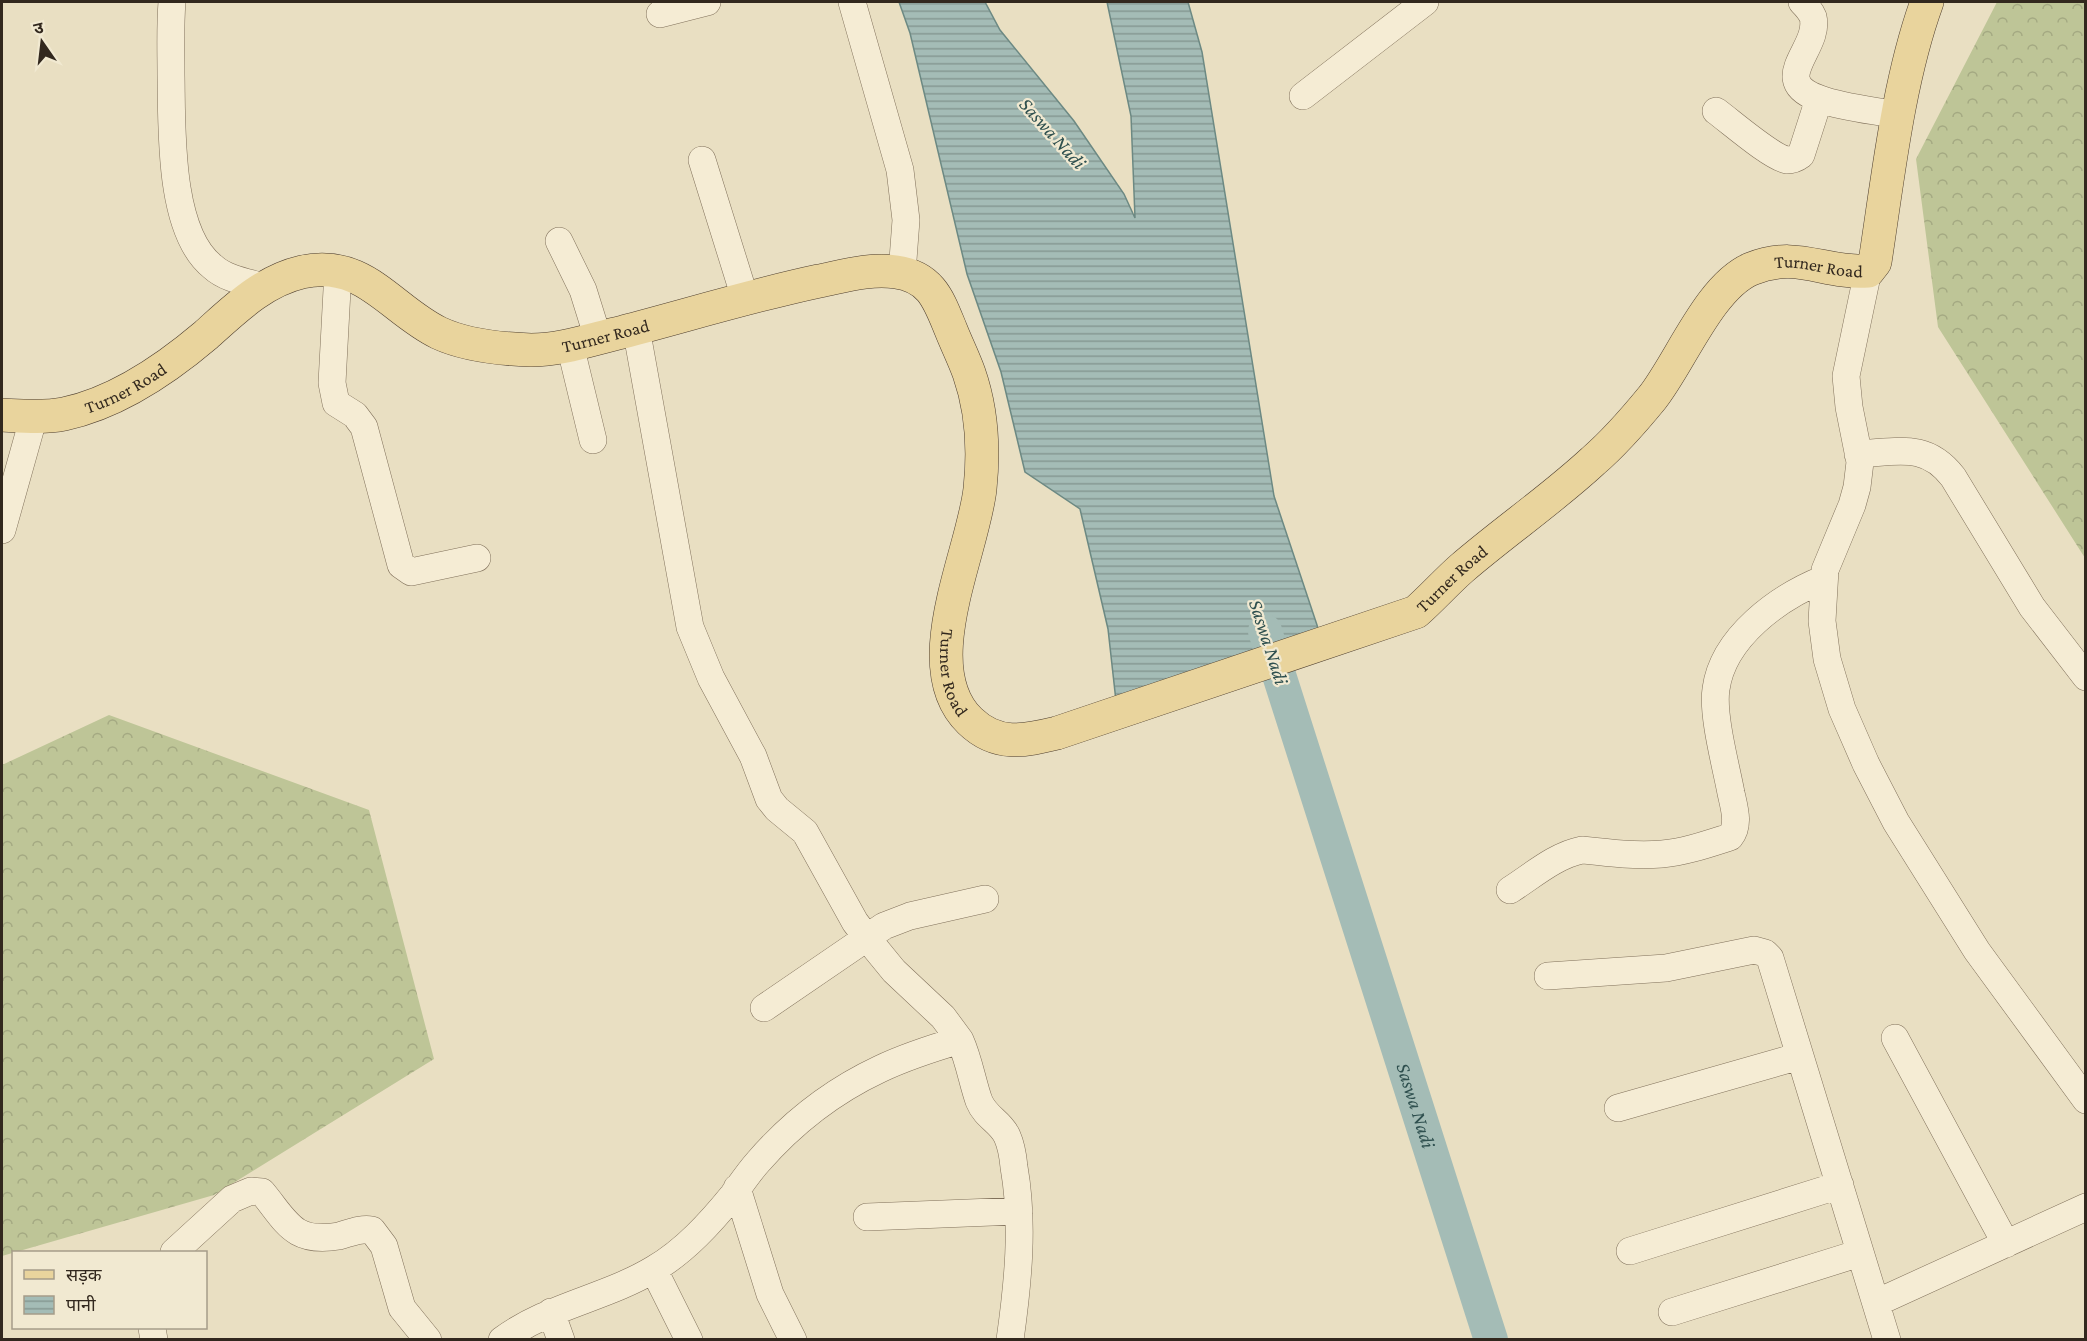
<svg xmlns="http://www.w3.org/2000/svg" width="2087" height="1341" viewBox="0 0 2087 1341" font-family="'Crimson Pro','Noto Sans Devanagari',serif">
<defs>
<pattern id="forest-crowns" width="20" height="18" patternUnits="userSpaceOnUse" patternTransform="scale(1.5)"><rect width="20" height="18" fill="#bec597"/><path d="M2 6a3 3 0 1 1 6 0M12 15a3 3 0 1 1 6 0" fill="none" stroke="#a4a982"/></pattern>
<pattern id="water-rules" width="6" height="5" patternUnits="userSpaceOnUse" patternTransform="scale(1.5)"><rect width="6" height="5" fill="#a4bcb6"/><path d="M0 2.5h6" fill="none" stroke="#869993"/></pattern>
</defs>
<rect width="100%" height="100%" fill="#e9dfc2"/>
<!-- forest -->
<path fill="url(#forest-crowns)" d="M1997,2h88v556l-147,-231 -22,-168z
M109,715l260,95 65,249 -220,136 -212,61v-491z"/>
<!-- water -->
<path fill="url(#water-rules)" stroke="#6c8983" stroke-width="1.5" d="M899,2h86l15,28 74,91 50,73 11,24 -4,-102 -24,-114h81l14,50 72,444 46,138 -204,67 -8,-72 -28,-120 -55,-37 -24,-100 -34,-98 -57,-241z"/>
<g fill="none" stroke-linecap="round" stroke-linejoin="round">
<!-- river -->
<path stroke="#a4bcb6" stroke-width="34" id="s1" d="M1265,631l226,709"/>
<!-- minor casing -->
<g stroke="#81715b" stroke-width="28">
<path id="minor" d="M172,2c-2,24 -1,49 -1,73 1,52 -3,157 42,192 13,12 34,15 51,20
M852,2l48,168 6,50 -4,53
M1802,2c4,4 9,10 11,15 8,32 -47,63 7,82 24,9 52,11 78,16
M660,14l47,-12
M1303,96l122,-94
M1716,111c15,11 55,46 71,49 5,0 10,-2 14,-5l18,-56
M702,160l43,138
M559,241l24,49 15,48
M338,271l-6,112 4,20 19,12 9,12 37,138 10,7 66,-14
M1868,271l-22,105 3,31 11,55 -3,25 -5,18 -27,65 -3,51 5,38 15,50 24,55 30,58 81,129 109,149
M570,345l23,95
M1858,454c40,-2 68,-12 95,23l79,130 54,70
M2,530l32,-114
M1510,890c22,-14 46,-35 72,-40 27,3 53,6 80,4 23,-2 46,-10 68,-17 10,-12 4,-30 1,-44 -5,-27 -19,-78 -15,-104 7,-52 63,-92 108,-110
M1548,976l118,-8 88,-18 11,3 5,5 117,382
M764,1008l120,-82 26,-10 75,-17
M1895,1038l111,206
M960,1040c9,20 12,41 19,61 7,17 21,20 28,35 4,9 6,20 7,31 10,57 4,116 -4,173
M1618,1108l182,-52
M737,1188l33,106 23,46
M867,1217l152,-6
M1630,1251l210,-66
M174,1252l58,-53 19,-8 11,1c25,30 31,52 77,44 11,-3 21,-8 33,-6l12,16 18,62 26,32
M654,1270l35,70
M1876,1303l210,-96
M551,1312l10,28
M1672,1312l188,-59
M152,1328l2,12
M502,1340c46,-34 104,-42 152,-71 31,-18 57,-47 79,-74 8,-11 16,-23 25,-33 33,-38 75,-71 122,-93 25,-12 53,-21 80,-29l-17,-23 -49,-46 -27,-33 -12,-16 -50,-90 -28,-23 -8,-10 -16,-43 -42,-78 -21,-51 -54,-299"/>
</g>
<!-- major casing -->
<g stroke="#4f3f2f" stroke-width="34">
<g id="major">
<path id="s2" d="M2,415c20,1 42,3 62,-1 52,-11 102,-45 142,-79 29,-26 57,-54 96,-63 62,-14 89,38 137,61 28,13 62,16 92,17 31,0 61,-11 92,-18 65,-17 130,-37 196,-51 25,-5 52,-13 77,-9 36,5 43,29 55,58 6,15 13,29 18,43 13,37 15,78 11,116 -7,64 -66,178 -10,232 27,26 54,20 87,12l359,-121c16,-14 30,-30 46,-44 43,-37 90,-69 131,-107 22,-19 41,-41 59,-63 28,-35 57,-111 99,-129 46,-19 73,5 117,2l7,-9c13,-84 23,-180 52,-260"/>
</g>
</g>
<!-- minor -->
<use href="#minor" stroke="#f5ecd4" stroke-width="27"/>
<!-- major -->
<use href="#major" stroke="#e9d49d" stroke-width="33"/>
</g>
<g text-anchor="middle" dominant-baseline="central" stroke-width="4.5" stroke-linejoin="round" paint-order="stroke">
<!-- street labels -->
<g font-size="18" fill="#32281e" stroke="#f1e9d1">
<text stroke="none"><textPath href="#s2" startOffset="2482">Turner Road</textPath></text>
<text stroke="none"><textPath href="#s2" startOffset="668">Turner Road</textPath></text>
<text stroke="none"><textPath href="#s2" startOffset="129">Turner Road</textPath></text>
<text stroke="none"><textPath href="#s2" startOffset="1978">Turner Road</textPath></text>
<text stroke="none"><textPath href="#s2" startOffset="1404">Turner Road</textPath></text>
</g>
<!-- water labels -->
<g font-size="20" font-style="italic" fill="#2f504f" stroke="#f1e9d1">
<text transform="translate(1053 133) rotate(48)">Saswa Nadi</text>
<text transform="translate(1269 642) rotate(72)">Saswa Nadi</text>
<text stroke="none"><textPath href="#s1" startOffset="498">Saswa Nadi</textPath></text>
</g>
</g>
<!-- border -->
<rect width="2087" height="1341" fill="none" stroke="#32281e" stroke-width="6"/>
<!-- legend -->
<rect x="12" y="1251" width="195" height="78" fill="#f1e9d1" stroke="#a59c89" stroke-width="1.5"/>
<rect x="24" y="1270" width="30" height="9" fill="#e9d49d" stroke="#a59c89" stroke-width="1.5"/>
<text x="66" y="1281" font-size="18" fill="#32281e">सड़क</text>
<rect x="24" y="1296" width="30" height="18" fill="url(#water-rules)" stroke="#a59c89" stroke-width="1.5"/>
<text x="66" y="1311" font-size="18" fill="#32281e">पानी</text>
<!-- north arrow -->
<g transform="translate(42 42) rotate(346)" stroke="#f1e9d1" stroke-width="4.5" paint-order="stroke">
<path d="M0-4.5L10 22L0 15L-10 22Z" fill="#32281e"/>
<text y="-9" font-size="16" font-weight="bold" text-anchor="middle" fill="#32281e">उ</text>
</g>
</svg>
